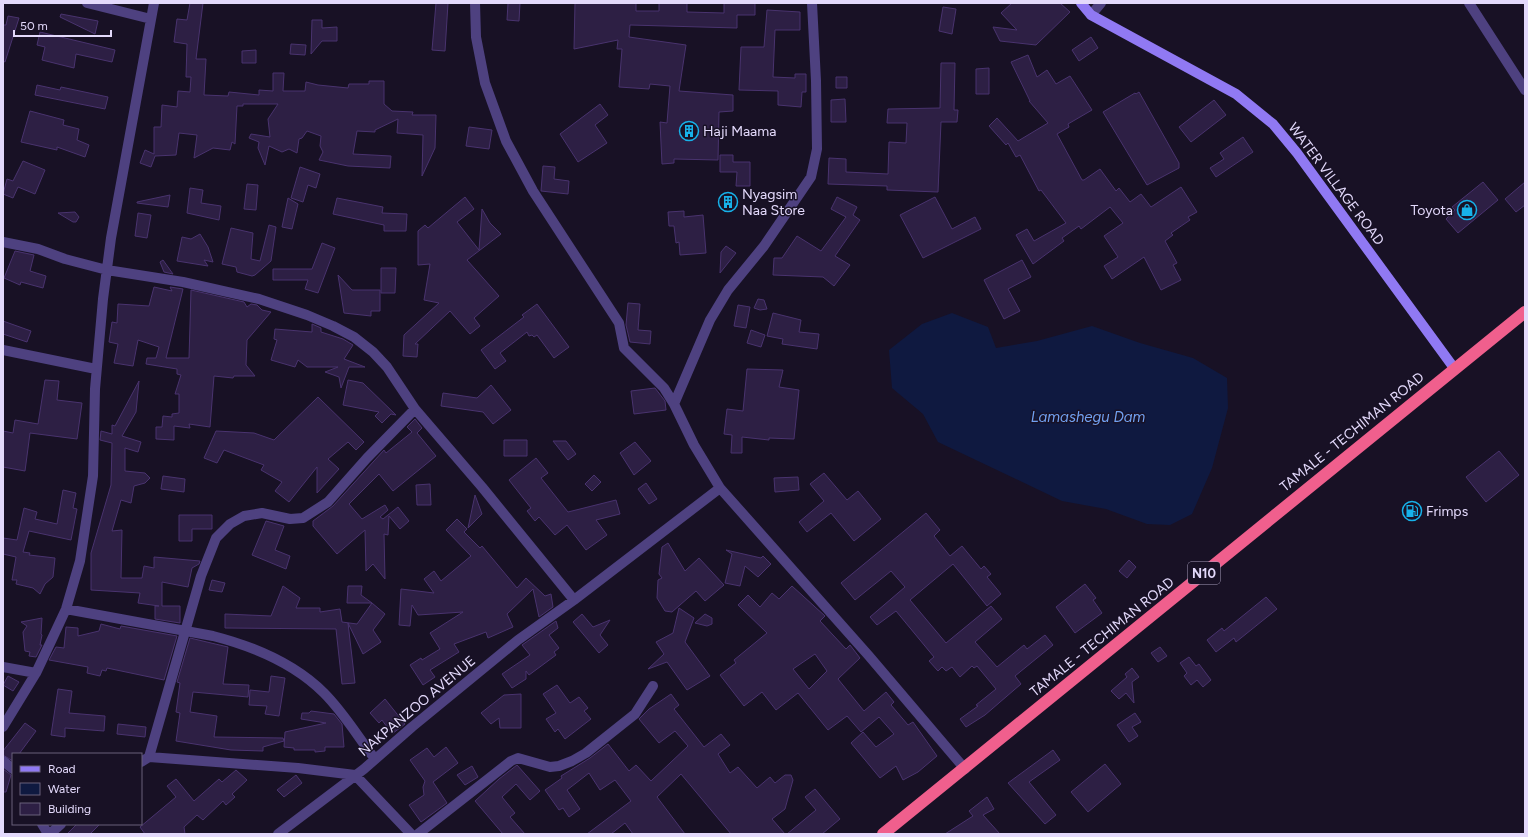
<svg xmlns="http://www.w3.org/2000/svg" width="1528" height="837" viewBox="0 0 1528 837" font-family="Figtree,sans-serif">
<rect width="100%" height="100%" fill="#181125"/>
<!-- water -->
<path fill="#0f1940" d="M952,313l36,14 8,21 41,-7 55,-15 48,17 53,15 34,20 1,30 -16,60 -20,46 -22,11 -23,-1 -41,-15 -44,-8 -124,-59 -15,-28 -31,-26 -3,-38 33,-26z"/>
<!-- building -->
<path fill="#2d1f44" stroke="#49336e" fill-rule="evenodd" d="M190,3h13l-7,56h10l-2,36 24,1 1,-4 30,3v-5l14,1v-18h11l-1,18h22l1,-9 12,3 30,3 1,-4h20v-3h15v23l8,7 21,1 -1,3h24l-1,33 -13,28 1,-41 -26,-2 1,-14 -23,11v2l-18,-1 -4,23 38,2 -1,12 -42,-2 -29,-6 4,-8 -3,-6 1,-10 -14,-5 -5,7 -3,1 -2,14 -8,-4 -7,3 -13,-6 -4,19 -7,-17 1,-6 -10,-4 2,-4 19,3 -2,-18 10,-15h-35v2h-6l-2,38 -3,-2 -2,8 -17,-2 -19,10 3,-23 -18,-2 -3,22 -21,1 -4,11 -11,-4 5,-13 9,4v-27h7l1,-22 15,2 1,-16 12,1 1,-15h-5l1,-33 -13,-2 3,-23 10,1z
M436,3h12l-3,48 -13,-1z
M508,3h12l-1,18 -12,-1z
M575,3h61v8h23v-8h28v9l37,1v-10h31v12h-18v13l-107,-3 -1,12 57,8 -7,46 54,4v16l-14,1 -1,48 -44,-1v4l-12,1 -2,-42 7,1 3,-37 -20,-2 -1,5 -30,-2 3,-38h-5l1,-9 -44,9z
M1012,3h48l10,9 -34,33 -36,-4 -7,-14 24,3 -16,-17z
M943,7l13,2 -4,25 -13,-3z
M767,10l33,2v18h-25l-2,47 22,1v-4h11v18h-4l-1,15 -23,-2v-14l-39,-1 2,-43h23z
M61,14l37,7 -3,13 -35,-17z
M8,16l11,2 -14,44 -2,-1v-36h3z
M312,20h10v8l15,-1v14h-15l-11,13z
M40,32l75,18 -3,12 -36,-8 -2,14 -32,-8 3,-13 -8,-2z
M1091,37l7,11 -19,13 -7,-11z
M291,44l15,1 -1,10 -15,-1z
M256,50v13h-14v-12z
M1028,55l9,22 10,-7 9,14 14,-8 22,34 -24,14 1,3 -12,7 25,46h2l16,-11 16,22 3,-3 11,14 11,-8 10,13 30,-20 16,25 -9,5 2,3 -19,13 2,2 -8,6 12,22 -4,2 8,15 -20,10 -17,-33 -32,22 -8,-13 14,-9 -14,-21 19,-13 -13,-16 -29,22 -2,-3 -17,12 2,3 -31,23 -17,-29 11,-6 7,12 32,-18 -25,-33 -2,1 -19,-36 -4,2 -8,-14 -2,2 -17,-19 8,-8 21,23 30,-18 -19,-22h1l-19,-39z
M941,63h14l-1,47h4l-1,12h-16l-3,70 -51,-2v-4l-59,-2 1,-26 17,1v13l42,2 1,-32 17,1 1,-20h-20l1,-14 52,-1z
M989,68v26h-13v-25z
M836,77h11v11h-11z
M37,85l23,5 1,-3 47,10 -3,12 -70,-14z
M1139,92l40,71v5l-32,17 -44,-73 32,-19 1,1z
M845,99l1,23h-15v-22z
M1214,100l12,15 -35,27 -12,-15z
M600,104l8,11 -13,10 12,18 -29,19 -18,-28z
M30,111l34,9 -1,5 16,4 -2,11 12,5 -4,12 -28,-10v3l-36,-8z
M469,127l23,3 -3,19 -23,-3z
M1243,137l10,15 -37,25 -6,-9 14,-9 -4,-6z
M720,155h13v7h17v24h-14l1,-14h-17z
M23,161l22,9 -10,24 -17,-7 -5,11 -10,-4 4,-15 6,2z
M543,166l12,1 -1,12 15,2 -1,13 -27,-3z
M300,167l20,7 -4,14 -8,-3 -5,17 -12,-4z
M1483,182l15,18 -40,33 -12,-14 9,-9 -3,-3z
M1525,182v23l-9,7 -11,-13z
M247,184l11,1 -2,25 -12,-1z
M190,188l13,2 -2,13 20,3 -2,14 -32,-7z
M170,195l-2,12 -31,-4v-1z
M723,196h11l-1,12h-11z
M465,197l9,12 -17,13 22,28 3,-41 8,14 11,11 -34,26 32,36 -25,22 6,8 -10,8 -20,-23 -35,33h3l-1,13 -14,-1 1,-21 35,-32 -15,-3 6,-36 -12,1v-34l7,-6 3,3z
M837,197l20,10 -4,8 7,5 -25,36 15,9 -16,21 -11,-9 -50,-2 1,-17h8l15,-22 24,15 25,-34 -15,-8z
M935,197l17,32 23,-12 6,12 -58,29 -23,-43z
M288,198l10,6 -6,25 -10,-2z
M337,198l46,9 -1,6 25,1 -1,17h-22v-6l-51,-11z
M684,211v6l19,-2 3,38 -26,2 -1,-13 -3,1 -2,-17h-5l-1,-14z
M75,212l4,5 -3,5h-3l-15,-9z
M138,213l13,2 -4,23 -12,-2z
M269,225l7,2 -5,34 -16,14 -3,1 -15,-4 -1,-5 -14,-3 9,-36 22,5 -2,26 9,2z
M200,234l8,13 5,15 -9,-2 4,6 -31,-5 5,-24 9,2z
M322,243l13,5 -17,45 -13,-4 3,-9h-35v-11h39z
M726,246l10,7 -16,20 1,-21z
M15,251l19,4 -4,16 16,5 -3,12 -22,-6 -1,3 -16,-7z
M163,260l10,14 -9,-2 -4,-10z
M1022,260l9,17 -23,12 12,22 -16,8 -20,-39z
M381,268h15l-1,25h-14z
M338,275l14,15h28v21h-9v5l-27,-3z
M154,287l18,4 -2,-4 13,2 -17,69h23l2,-68 53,12 3,5 4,-3 6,1 5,5 9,2 -24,28 -1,25 9,11h-21l-1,2 -19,-2 -4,51 -21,-3 1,4 -16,-2v14l-18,-1v-12h6l1,-11 9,1v-3l7,-1v-19h-4l6,-19 -4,-1v-5l-31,-5 1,-6h9l3,-11 -21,-7 -5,26 -19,-3 4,-19 -9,-2 3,-20 5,1 1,-19 31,2z
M758,299l6,1 3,9 -7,1 -6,-2z
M628,303l12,1 -2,26 13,1 -1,13 -20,-2 -4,-17z
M537,304l32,43 -15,11 -17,-23 -3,2 -2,-2 -3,1 -2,-4 -27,21 6,8 -11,8 -14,-19 43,-33 -2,-2z
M738,305l12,2 -4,21 -12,-2z
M773,313l28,7 -2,12 20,2 -2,15 -35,-5 1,-5 -16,-3z
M3,321l28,10 -4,11 -24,-8z
M312,324l9,4v4l22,7 10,6 -9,14 21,8h-16l-8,21 -2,-11 -14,-5 13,-5h-31l-9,-7 -3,7 -24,-7 6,-20 -3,-1 1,-10 37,3z
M751,330l14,5 -4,12 -14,-4z
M747,369l36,1 -4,17 20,3 -5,49 -25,-1v2l-27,-3v16h-11l1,-18 -8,-1 3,-25 16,2z
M45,380l14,1 -2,19 25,3 -5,36 -47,-6 -5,38 -22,-4v-36l10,2 2,-13 23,4z
M348,380l15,3 33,32 -5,-1 -9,9 -7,-7 4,-4 -36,-7z
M139,381l-3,31 -14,24 19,6 -3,10 -13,-4v23l20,2 5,5 -5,5 -11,3 -3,17 -10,-3 -9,31 10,-1 -1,48h21l2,-12 10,2v-11l46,4 -1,3 -7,4 -4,19 -26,-5v24h18v17l-25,-4v-13h4l-21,-3 2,-10 -49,-3v-37l20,-68 1,-42 -12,-3 1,-9 11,3v-9l3,1z
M491,385l20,25 -18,14 -10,-12 -42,-6 2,-13 34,5z
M655,388l10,13 1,9 -32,4 -3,-23z
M318,397l46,45 -8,8 -8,-8 -20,17 11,10 -22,24v-26l-28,35 -14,-11 7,-9 -21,-12 3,-5 -40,-15 -7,13 -13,-5 12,-27 38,2 20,7z
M415,419l7,9 -5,5 19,23 -43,35 -14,-17 -30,30 13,15 23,-14 3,5 -8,7 3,2 15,-12 11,14 -9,8 -11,-13 -1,19 -4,-1 1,45 -12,-15 -7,7 -1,-41 -28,24 -24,-28v-5l20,-15 51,-56 2,3 26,-21 -5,-5z
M504,440h23v16h-23z
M553,441h13l10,13 -8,6z
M635,442l16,19 -17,14 -14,-22z
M1499,451l20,24 -33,27 -20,-25z
M536,458l12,15 -7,5 27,34 48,-12 4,14 -24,6 11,15 -21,15 -19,-25 -12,10 -16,-18 -4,4 -8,-10 4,-3 -22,-28z
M824,473l23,27 11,-9 23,28 -27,22 -23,-28 -24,19 -8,-10 25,-21 -14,-17z
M594,475l7,7 -9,9 -7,-7z
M163,476l22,3 -1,13 -23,-3z
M798,477l1,13 -24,2 -1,-14z
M646,483l11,16 -8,5 -11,-15z
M430,484l1,21h-14l-1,-20z
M63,490l13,3 -3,15 4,1 -6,31 -42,-9 -6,21 7,1 -1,2 26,3 -2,19 -8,7 -5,10 -7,-6 -17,-4 1,-4h-5l4,-23 -13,-3v-16l14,2 7,-32 13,4 -2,7 22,5z
M475,495l7,19 -14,14z
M926,513l14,17 -6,6 16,20 12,-10 19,23 3,-3 7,8 -4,3 14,17 -14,12 -34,-42 -43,36 36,43 45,-37 11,13 -27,23 22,25 27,-22 3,4 18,-14 8,10 -38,31 6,8 -36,31 -19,12 -6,-8 18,-13 -2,-1 20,-16 -19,-23 -3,2 -2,-2 -12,11 -8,-10 -6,4 -4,-4 -4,4 -9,-10 5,-4 -38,-46 -19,14 -7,-8 35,-30 -14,-16 -36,29 -14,-17z
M179,515h33v14h-20v12h-13z
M457,519l10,10 -3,3 16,16 2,-2 35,42 9,-10 19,18 6,-2 2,13 -14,10 -6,-28 -26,25 6,13 -25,11 -2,-6 -32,12 5,8 -29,18 5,7 -12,8 -13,-20 11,-7 1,2 18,-11 -10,-16 33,-21 -45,3 -6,-10 -2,21 -11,-1 2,-36 33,4 -10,-14 10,-8 7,10 30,-25 -25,-26z
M266,521l18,5 -9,24 15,6 -4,13 -34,-14z
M668,543l17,28 14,-13 25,27 -19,16 -9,-10 -24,21 -7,-1 -8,-13 1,-18 4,-2 -3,-4 3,-27z
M726,550l35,8 2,-2 8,8 -13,13 -13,-11 -5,20 -15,-3 7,-29z
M1129,560l7,7 -9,11 -8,-7z
M212,580l13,3 -3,9 -13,-2z
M1085,584l11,14 -3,2 9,13 -27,20 -19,-26z
M283,586l17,12 -4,10h24v4l20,-3 2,13 15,2 15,-21 13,11 -12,16 8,12 -18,12 -15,-31 7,60 -13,1 -6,-55 -111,-1v-14l46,2z
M348,586h14l-1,9 11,8h-25z
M792,586l33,30 -5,5 26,28 4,-4 10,13 -22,21 26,32 22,-19 8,10 -3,3 17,20 5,-3 24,34 -19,16 -15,8 -7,-14 -16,12 -29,-35 12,-11 13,15 18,-13 -15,-17 -18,15 -14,-16 -19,14 -30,-37 -22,17 -14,-18 -18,14 -24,-31 16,-12 -2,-3 33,-27 -29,-28 10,-10 12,12 12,-14 7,6zM815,654l12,17 -18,18 -16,-20z
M1266,597l11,12 -41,33 -2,-4 -18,14 -9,-12 15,-12 2,3z
M679,608l15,10 -9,24 25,34 -23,14 -20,-28 -19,7 16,-15 -8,-12 17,-9z
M582,614l11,13 17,-7 -10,15 8,10 -9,8 -26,-31z
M705,614l7,4v6l-5,2 -12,-3z
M42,618l-1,16 1,1 -2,10h2l-6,12 -7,-1 1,-4 -5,-1 -2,-19 4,-6 -6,-4z
M556,621l2,7 -9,7 10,13 -5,4 2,3 -27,20 -3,-4v8l-14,9 -10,-14 28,-19 -8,-10z
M101,624l19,5 1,-3 56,10 -13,44 -57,-12 -1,3 -4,-1 -2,6 -13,-3 1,-6 -39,-7 7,-13 8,1 2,-21 12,1v8l21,-5z
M190,638l38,9 -5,37 26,1 -1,12 -55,-5 -3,20 27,4 -3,21 69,1 1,3 -21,6v4l-32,-1 -55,-9 4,-28 -4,-1 4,-29 -3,-1z
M1160,647l7,9 -9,6 -7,-9z
M1189,657l7,9 3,-2 12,16 -8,7 -6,-7 -6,5 -7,-9 3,-3 -7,-10z
M1132,668l7,9 -7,5 2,21 -8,-10 -7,6 -8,-8 16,-14 -2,-3z
M8,676l11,6 -6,9 -10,-6z
M271,676l14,2 -6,38 -14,-2 2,-8 -18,-1 1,-15 19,2z
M557,685l13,18 9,-6 9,11 -4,3 7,8 -26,20 -7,-10 -3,3 -9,-13 10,-6 -13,-19z
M58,689l14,2 -3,22 36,3 -1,15 -39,-3v9l-14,-2z
M521,694v34h-21l-1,-10 -8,6 -10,-11 23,-18z
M671,694l8,11 -5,4 30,38 17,-13 9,11 -12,9 12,19 8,-6 19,21 13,-11 5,6 10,-8h6l2,5 -8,29 -13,10 13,15h-54l-50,-60 -24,23 28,37h-52l-8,-11 -14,11h-24l44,-33 -16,-21 -15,10 -11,-17 -22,17 13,19 -11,8 -6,-9 -4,2 -14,-20 17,-12 -1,-2 29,-18 18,-14 21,27 7,-6 15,16 37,-35 -13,-15 -16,12 -20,-24 10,-10z
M385,699l20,25 -13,10 -10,-14 -3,3 -9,-10z
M311,711l23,3 8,10 2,23h-19v4l-10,1v-2h-21v-2l-10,-1 1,-15 41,-9 -25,-4 1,-6h7z
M1135,713l6,9 -9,5 6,9 -9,6 -12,-17z
M25,723l11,8 -17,23h-6v7l-10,-6v-4z
M118,724l28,3 -1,10 -28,-3z
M446,747l12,16 -25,19 14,21 -26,19 -12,-17 15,-10 -1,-8 2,-6 -15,-21 17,-12 7,9z
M1053,750l7,10 -31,22 27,33 -11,9 -37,-41z
M1105,764l16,20 -33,28 -17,-20z
M517,765l23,26 -10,9 -14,-16 -14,13 13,16 -5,4 15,17h-22l-28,-33 24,-22z
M472,766l6,11 -13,8 -8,-10z
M3,769l8,6 -5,17h-3z
M236,770l11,10 -15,14 3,3 -9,8 -3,-4 -20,19 -6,-5 -13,12 1,7h-40l-5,-7 36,-30 -9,-11 9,-7 18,22 25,-22 3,3z
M296,775l6,8 -18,14 -7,-7z
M815,789l25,30 -18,15h-35l29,-24 -11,-13z
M987,797l7,12 -11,6 17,19h-55l28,-18 -4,-5z
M77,824h23l-10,10h-23z"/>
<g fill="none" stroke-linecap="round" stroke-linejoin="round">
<!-- street -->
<path stroke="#4e4180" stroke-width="10" d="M87,3l64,16
M475,3l1,34 9,46 21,58 27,50 86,132 5,25 40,40 10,16
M812,3l4,78 1,68 -6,28 -47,69 -36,44 -18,30 -36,84 20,41 26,43 149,168 96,113
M1469,3l56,87
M1091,15l10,-12
M3,242l35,7 27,10 42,11 76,12 76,17 48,16 26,11 21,11 19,15 14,15 28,42 67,78 92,113 146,-112
M3,350l93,19
M66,609l147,27c39,10 82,28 111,57 20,20 34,44 51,66
M3,667l33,6
M3,727l33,-54 16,-34 14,-30 14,-48 13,-85 2,-87 8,-90 8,-61 43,-235
M149,757l52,-181 15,-38 14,-14 14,-8 18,-3 28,6 13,-1 25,-16 39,-44 48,-49
M3,761l10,8
M141,762l8,-5 149,11 57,7 56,59
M42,824l6,10
M50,834l11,-10
M278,834l86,-65 48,-42 106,-87 56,-40
M418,834l93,-73 7,-3 32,9 9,-1 13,-5 14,-8 49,-39 18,-28"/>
<!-- secondary -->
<path stroke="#9079f3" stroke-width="10" d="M1081,3l10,12 145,79 37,30 24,29 157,215"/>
<!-- highway -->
<path stroke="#f05f8d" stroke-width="12" d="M883,834l642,-522"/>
</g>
<!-- icons -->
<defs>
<g id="building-ring" transform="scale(1)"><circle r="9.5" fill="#181125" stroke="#17b2ea" stroke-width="1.5"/><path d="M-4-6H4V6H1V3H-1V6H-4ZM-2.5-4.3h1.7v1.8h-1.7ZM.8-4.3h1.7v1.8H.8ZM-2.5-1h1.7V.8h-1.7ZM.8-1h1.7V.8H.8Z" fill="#17b2ea"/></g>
<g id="shop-ring" transform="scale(1)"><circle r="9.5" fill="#181125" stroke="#17b2ea" stroke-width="1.5"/><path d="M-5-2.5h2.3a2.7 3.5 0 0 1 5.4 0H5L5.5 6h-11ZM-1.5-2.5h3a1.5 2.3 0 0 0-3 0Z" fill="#17b2ea"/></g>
<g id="fuel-ring" transform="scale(1)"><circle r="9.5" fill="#181125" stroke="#17b2ea" stroke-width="1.5"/><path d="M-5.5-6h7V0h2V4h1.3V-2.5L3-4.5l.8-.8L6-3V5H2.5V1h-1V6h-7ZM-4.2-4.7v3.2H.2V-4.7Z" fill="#17b2ea"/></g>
</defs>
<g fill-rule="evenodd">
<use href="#building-ring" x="689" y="131"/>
<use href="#building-ring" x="728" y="202"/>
<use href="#shop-ring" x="1467" y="210"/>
<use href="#fuel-ring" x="1412" y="511"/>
</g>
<g text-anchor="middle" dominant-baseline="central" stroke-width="3" stroke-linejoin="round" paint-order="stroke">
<!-- shield labels -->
<rect fill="#181125" stroke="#a69dbb" stroke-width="1" x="1188" y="562" width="32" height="22" rx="3"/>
<g font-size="13" font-weight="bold" fill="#e3d9fb">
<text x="1204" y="573">N10</text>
</g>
<!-- poi labels -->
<g font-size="14" fill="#e3d9fb" stroke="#181125" text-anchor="start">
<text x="703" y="131">Haji Maama</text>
<text x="742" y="194">Nyagsim<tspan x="742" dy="16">Naa Store</tspan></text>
<text x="1453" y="210" text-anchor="end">Toyota</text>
<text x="1426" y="511">Frimps</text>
</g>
<!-- street labels -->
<g font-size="14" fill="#e3d9fb" stroke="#181125">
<text transform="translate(1336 184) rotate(53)">WATER VILLAGE ROAD</text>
<text transform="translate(1352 432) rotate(-39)">TAMALE - TECHIMAN ROAD</text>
<text transform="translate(1102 637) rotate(-39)">TAMALE - TECHIMAN ROAD</text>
<text transform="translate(417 706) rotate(-40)">NAKPANZOO AVENUE</text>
</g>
<!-- water labels -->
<g font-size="15" font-style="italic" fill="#71a1f2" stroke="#181125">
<text x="1088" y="417">Lamashegu Dam</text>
</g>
</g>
<!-- border -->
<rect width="1528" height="837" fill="none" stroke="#e3d9fb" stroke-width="8"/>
<!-- legend -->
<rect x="12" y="753" width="130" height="72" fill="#181125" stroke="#69617b"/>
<rect x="20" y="766" width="20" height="6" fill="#9079f3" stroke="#69617b"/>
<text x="48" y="773" font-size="12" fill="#e3d9fb">Road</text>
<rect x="20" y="783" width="20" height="12" fill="#0f1940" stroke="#69617b"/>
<text x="48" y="793" font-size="12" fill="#e3d9fb">Water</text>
<rect x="20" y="803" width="20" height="12" fill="#2d1f44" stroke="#69617b"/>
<text x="48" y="813" font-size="12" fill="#e3d9fb">Building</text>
<!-- scale -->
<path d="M14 30v6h97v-6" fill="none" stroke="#e3d9fb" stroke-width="2"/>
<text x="20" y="30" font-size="12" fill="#e3d9fb" stroke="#181125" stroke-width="3" paint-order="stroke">50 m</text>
</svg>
